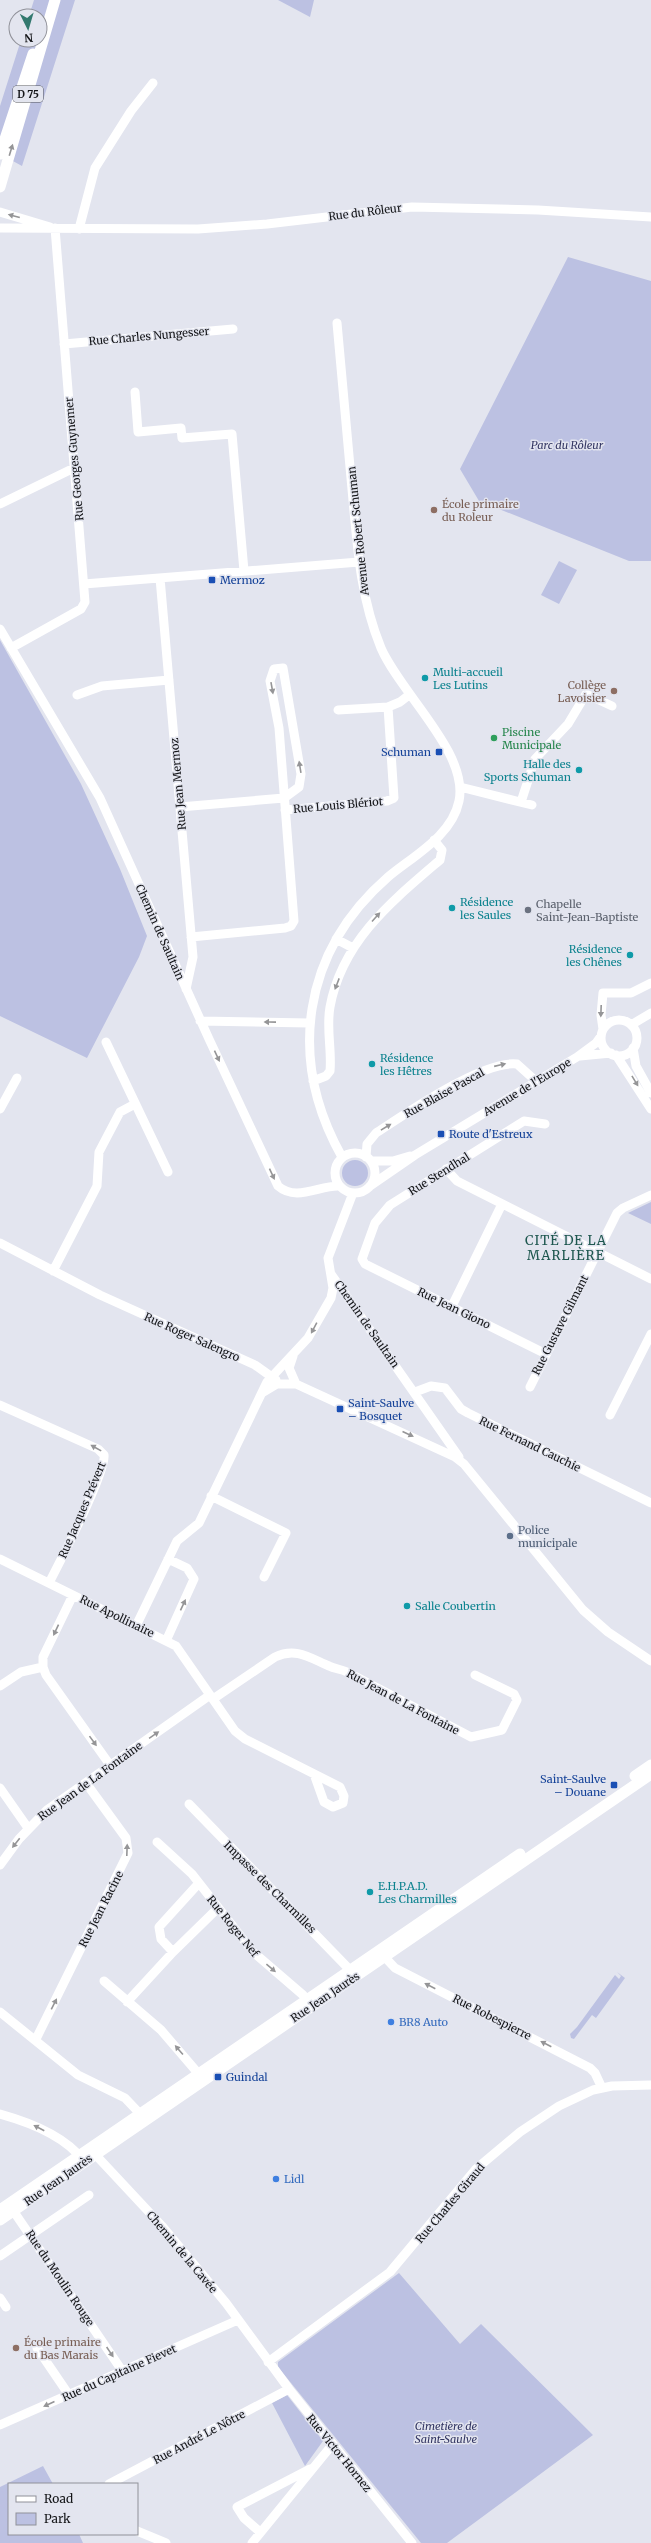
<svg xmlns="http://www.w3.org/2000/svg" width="651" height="2543" viewBox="0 0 651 2543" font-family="Merriweather,serif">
<rect width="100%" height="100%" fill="#e3e5ef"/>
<!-- green -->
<path fill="#bcc1e2" d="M34,0h41l-53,166 -22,-12v-48l21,-66h19v-24h-11z
M278,0h36l-4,17z
M568,257l83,24v280h-22l-150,-60 -19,-32z
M559,561l18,9 -18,34 -18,-9z
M0,640l81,144 39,85 27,67 -8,21 -52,101 -87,-42z
M342 1173a13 13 0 1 1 26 0a13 13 0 1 1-26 0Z
M651,1202v22l-23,-11z
M617,1972l8,6 -29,40 -4,-3 -18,24 -3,-1 -1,-4 7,-7 38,-52 4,4 2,-3z
M399,2273l61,71 21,-20 112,111 -146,108h-26l-143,-176v-5z
M287,2395l36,46 -18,25 -33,-63z
M43,2466l10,18h-44v50h70l4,9h-83v-56z"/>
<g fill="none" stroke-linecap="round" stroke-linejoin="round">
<!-- minor -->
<path stroke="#fff" stroke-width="9" d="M0,212l50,15
M0,228l198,1 69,-5 145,-17 126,3 113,7
M79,229l16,-61 36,-57 22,-28
M337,323c5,56 10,111 15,166 5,55 8,108 29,159 20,46 88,105 78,153 -7,35 -46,55 -71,76 -86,75 -101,182 -46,280
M64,344l169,-15
M135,392l3,40 43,-4 1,10 50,-4 12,137
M0,504l74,-36
M160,578l33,379 -7,32
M84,584l275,-22
M0,629l100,169 109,241 69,147c18,16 42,-1 61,0
M11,648l70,-39 4,-7 -30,-374
M77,695l25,-9 67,-6
M338,710l50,-3
M460,787l72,18
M521,802l14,-43 33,-35 18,-30 26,12
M180,807l104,-9 15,-11 2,-13 -18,-106 -9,1 -4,12 9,47 15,193 -3,5 -6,2 -94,9
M285,810l102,-9 7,-3 -6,-91 12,-5 9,-7
M336,939l17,9
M601 1038a18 18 0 1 1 36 0a18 18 0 1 1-36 0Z
M200,1021l109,2
M631,1025l20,-12
M603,1029l-2,-14 2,-22h28l20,-10
M106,1042l62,130
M633,1048l3,18 15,27
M616,1055l35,54
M580,1056l31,-3
M313,1081l13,-5 4,-5c2,-21 -4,-43 0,-64 12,-66 62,-106 110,-147l2,-10 -8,-10
M0,1109l17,-31
M545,1124l-21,-3 -134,84 -15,18 -13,36 3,5 181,90
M335 1173a20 20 0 1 1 40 0a20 20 0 1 1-40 0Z
M366,1157l1,-13 9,-11c29,-19 107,-73 141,-69l20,18
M371,1161h22l17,-5
M446,1169l11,12 194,98
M370,1186l45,-31 162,-98 19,-14 5,-7
M0,1243l100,52 155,70 21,15
M53,1271l44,-85 2,-34 21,-40 15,-8
M331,1274l128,183
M452,1306l50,-102
M293,1356l-4,12 7,16
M530,1387l87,-174 6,-5 28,-13
M415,1392l16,-6 14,2 16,21 7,4 183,90
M262,1393l15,-9h19l159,73 9,7 119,146 25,22 43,29
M0,1405l98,44 6,6c3,15 -45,109 -55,128
M610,1415l41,-81
M211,1496l75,37 -22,44
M0,1559l176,87 59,85 10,8 95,48 4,9 -1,7 -10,4 -9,-5 -10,-28
M73,1595l-30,62v10l3,8 64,90
M136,1626l41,-85 22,-18 68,-141 41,-44 23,-40 2,-10 -5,-30 25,-65
M166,1641l28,-62 -7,-11 -19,-9
M0,1686l21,-14 22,-5
M213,1699l62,-42c21,-10 35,1 54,9 6,3 12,3 18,6l124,65 31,-7 15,-30 -3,-6 -39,-19
M0,1788l28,40
M189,1804l161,166
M157,1842l35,32 61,78 50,43 8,9
M0,1865l19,-26 28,-29 163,-115
M173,1952l45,-44
M380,1952l15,16 195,100 5,5 7,15
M104,1981l57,49 42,49
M127,2002l46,-50 -12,-13 -2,-12 40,-44
M0,2012l78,63 47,23 19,20
M36,2039l92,-186 -2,-15 -40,-55
M0,2114c29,8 64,21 83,46
M92,2151l70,75 64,77 63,86 123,154
M10,2206l113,166
M0,2256l89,-61
M0,2298l6,9
M37,2348l32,47
M268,2362l122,-90 86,-103 44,-37 39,-26 34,-16 19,-4 39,-1
M0,2425l238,-105
M109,2484l180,-95
M137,2531l29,12
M260,2532l-16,-14 -7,-11 73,-38
M252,2543l80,-98"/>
<!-- major -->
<path stroke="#fff" stroke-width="11" d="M0,154l33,-100
M0,187l55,-187
M635,1776l16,-11
M0,2210l520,-356
M0,2220l651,-446"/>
</g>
<!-- one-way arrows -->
<defs><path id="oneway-solid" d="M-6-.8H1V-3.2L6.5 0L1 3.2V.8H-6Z"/></defs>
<g fill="#959597">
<use href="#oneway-solid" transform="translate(11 150) rotate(-73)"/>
<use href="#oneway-solid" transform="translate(14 216) rotate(-165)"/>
<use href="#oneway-solid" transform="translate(272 688) rotate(80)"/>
<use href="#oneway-solid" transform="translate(300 767) rotate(-99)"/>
<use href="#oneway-solid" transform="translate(376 917) rotate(-48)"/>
<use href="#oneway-solid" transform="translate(337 984) rotate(111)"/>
<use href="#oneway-solid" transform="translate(601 1011) rotate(92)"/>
<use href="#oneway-solid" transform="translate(270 1022) rotate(-179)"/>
<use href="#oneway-solid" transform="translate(217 1056) rotate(65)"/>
<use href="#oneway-solid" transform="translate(500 1065) rotate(-13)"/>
<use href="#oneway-solid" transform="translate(635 1081) rotate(59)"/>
<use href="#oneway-solid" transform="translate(386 1127) rotate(-31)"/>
<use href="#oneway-solid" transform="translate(272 1174) rotate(65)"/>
<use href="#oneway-solid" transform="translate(314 1328) rotate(118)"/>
<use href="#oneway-solid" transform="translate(408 1434) rotate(24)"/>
<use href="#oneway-solid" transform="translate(96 1448) rotate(-151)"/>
<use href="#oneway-solid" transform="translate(183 1605) rotate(-65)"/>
<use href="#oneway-solid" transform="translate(56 1630) rotate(115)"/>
<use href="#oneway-solid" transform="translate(154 1735) rotate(-35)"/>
<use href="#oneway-solid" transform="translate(93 1741) rotate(54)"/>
<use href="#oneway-solid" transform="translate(16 1843) rotate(128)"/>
<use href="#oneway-solid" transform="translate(127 1850) rotate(-88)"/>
<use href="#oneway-solid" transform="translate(271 1968) rotate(40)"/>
<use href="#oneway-solid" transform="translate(430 1986) rotate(-153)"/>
<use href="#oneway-solid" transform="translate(54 2004) rotate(-63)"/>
<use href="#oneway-solid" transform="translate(546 2044) rotate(-153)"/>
<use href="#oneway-solid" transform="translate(179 2050) rotate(-131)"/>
<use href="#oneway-solid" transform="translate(39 2128) rotate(-152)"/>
<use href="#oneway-solid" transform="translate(110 2352) rotate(56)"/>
<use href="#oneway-solid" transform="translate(49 2404) rotate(156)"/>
</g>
<!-- markers -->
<g fill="#8d6e63" stroke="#e3e5ef" stroke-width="1.5">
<circle cx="434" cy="510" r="4"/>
<circle cx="614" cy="691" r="4"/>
<circle cx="16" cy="2348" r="4"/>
</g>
<g fill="#1a4fb4" stroke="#e3e5ef" stroke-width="1.5">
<rect x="208" y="576" width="8" height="8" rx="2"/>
<rect x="435" y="748" width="8" height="8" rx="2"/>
<rect x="437" y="1130" width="8" height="8" rx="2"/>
<rect x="336" y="1405" width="8" height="8" rx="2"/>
<rect x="610" y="1781" width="8" height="8" rx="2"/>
<rect x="214" y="2073" width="8" height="8" rx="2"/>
</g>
<g fill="#0f9aa8" stroke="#e3e5ef" stroke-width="1.5">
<circle cx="425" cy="678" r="4"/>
<circle cx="579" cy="770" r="4"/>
<circle cx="452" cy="908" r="4"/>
<circle cx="630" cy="955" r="4"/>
<circle cx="372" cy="1064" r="4"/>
<circle cx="407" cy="1606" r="4"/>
<circle cx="370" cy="1892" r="4"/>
</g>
<circle fill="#2e9e5b" stroke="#e3e5ef" stroke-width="1.5" cx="494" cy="738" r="4"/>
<circle fill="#6b7280" stroke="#e3e5ef" stroke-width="1.5" cx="528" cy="910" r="4"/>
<circle fill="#5c6f8a" stroke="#e3e5ef" stroke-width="1.5" cx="510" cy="1536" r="4"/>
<g fill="#3f7fe0" stroke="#e3e5ef" stroke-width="1.5">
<circle cx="391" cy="2022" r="4"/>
<circle cx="276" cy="2179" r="4"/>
</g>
<g text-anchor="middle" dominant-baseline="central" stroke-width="3" stroke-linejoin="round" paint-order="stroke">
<!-- shield labels -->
<rect fill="#e3e5ef" stroke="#515358" stroke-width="1" x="13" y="86" width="30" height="16" rx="3"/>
<g font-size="10" font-weight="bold" fill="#131417">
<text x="28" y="94">D 75</text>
</g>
<!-- street labels -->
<g font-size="11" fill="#131417" stroke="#e3e5ef">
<text transform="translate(365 212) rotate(-7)">Rue du Rôleur</text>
<text transform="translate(149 336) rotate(-5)">Rue Charles Nungesser</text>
<text transform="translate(74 459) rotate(-95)">Rue Georges Guynemer</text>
<text transform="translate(358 531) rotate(-96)">Avenue Robert Schuman</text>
<text transform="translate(178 784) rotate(-95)">Rue Jean Mermoz</text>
<text transform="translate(338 805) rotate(-5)">Rue Louis Blériot</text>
<text transform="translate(160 932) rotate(66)">Chemin de Saultain</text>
<text transform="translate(527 1087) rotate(-31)">Avenue de l'Europe</text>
<text transform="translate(444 1093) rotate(-29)">Rue Blaise Pascal</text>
<text transform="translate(439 1174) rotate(-32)">Rue Stendhal</text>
<text transform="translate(454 1308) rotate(26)">Rue Jean Giono</text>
<text transform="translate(367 1324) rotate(55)">Chemin de Saultain</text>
<text transform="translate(560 1325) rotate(-63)">Rue Gustave Gilmant</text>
<text transform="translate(192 1337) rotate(24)">Rue Roger Salengro</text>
<text transform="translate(530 1444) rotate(26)">Rue Fernand Cauchie</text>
<text transform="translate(82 1510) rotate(-67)">Rue Jacques Prévert</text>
<text transform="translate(117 1616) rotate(26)">Rue Apollinaire</text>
<text transform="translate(403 1702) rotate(28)">Rue Jean de La Fontaine</text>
<text transform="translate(90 1781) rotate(-36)">Rue Jean de La Fontaine</text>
<text transform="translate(270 1887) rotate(45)">Impasse des Charmilles</text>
<text transform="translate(101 1909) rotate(-63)">Rue Jean Racine</text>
<text transform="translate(233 1926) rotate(51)">Rue Roger Nef</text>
<text transform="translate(325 1997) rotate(-34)">Rue Jean Jaurès</text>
<text transform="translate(492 2017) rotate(27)">Rue Robespierre</text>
<text transform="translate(58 2180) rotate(-35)">Rue Jean Jaurès</text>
<text transform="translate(450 2203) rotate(-50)">Rue Charles Giraud</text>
<text transform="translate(182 2252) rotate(50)">Chemin de la Cavée</text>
<text transform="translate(60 2278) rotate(56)">Rue du Moulin Rouge</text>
<text transform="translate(119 2373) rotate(-24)">Rue du Capitaine Fievet</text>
<text transform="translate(199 2437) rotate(-28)">Rue André Le Nôtre</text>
<text transform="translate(339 2453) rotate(51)">Rue Victor Hornez</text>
</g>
<!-- park labels -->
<g font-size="11" font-style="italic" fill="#323562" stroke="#e3e5ef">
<text x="567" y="445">Parc du Rôleur</text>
<text x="446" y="2426">Cimetière de<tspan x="446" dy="13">Saint-Saulve</tspan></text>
</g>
<!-- education labels -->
<g font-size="11" fill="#785e54" stroke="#e3e5ef" text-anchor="start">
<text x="442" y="504">École primaire<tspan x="442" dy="13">du Roleur</tspan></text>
<text x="606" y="685" text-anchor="end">Collège<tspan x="606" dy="13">Lavoisier</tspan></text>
<text x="24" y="2342">École primaire<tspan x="24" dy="13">du Bas Marais</tspan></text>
</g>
<!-- transit labels -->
<g font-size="11" fill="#164399" stroke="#e3e5ef" text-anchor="start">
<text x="220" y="580">Mermoz</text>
<text x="431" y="752" text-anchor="end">Schuman</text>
<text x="449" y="1134">Route d'Estreux</text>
<text x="348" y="1403">Saint-Saulve<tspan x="348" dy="13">– Bosquet</tspan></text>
<text x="606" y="1779" text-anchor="end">Saint-Saulve<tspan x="606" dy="13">– Douane</tspan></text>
<text x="226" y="2077">Guindal</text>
</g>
<!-- culture labels -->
<g font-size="11" fill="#0d838f" stroke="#e3e5ef" text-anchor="start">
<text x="433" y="672">Multi-accueil<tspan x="433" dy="13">Les Lutins</tspan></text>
<text x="571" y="764" text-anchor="end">Halle des<tspan x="571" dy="13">Sports Schuman</tspan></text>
<text x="460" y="902">Résidence<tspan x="460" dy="13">les Saules</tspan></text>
<text x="622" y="949" text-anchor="end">Résidence<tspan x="622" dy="13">les Chênes</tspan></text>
<text x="380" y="1058">Résidence<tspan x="380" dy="13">les Hêtres</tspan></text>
<text x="415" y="1606">Salle Coubertin</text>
<text x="378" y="1886">E.H.P.A.D.<tspan x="378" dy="13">Les Charmilles</tspan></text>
</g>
<!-- leisure labels -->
<g font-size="11" fill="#27864d" stroke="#e3e5ef" text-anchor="start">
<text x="502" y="732">Piscine<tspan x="502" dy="13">Municipale</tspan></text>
</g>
<!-- worship labels -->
<g font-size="11" fill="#5b616d" stroke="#e3e5ef" text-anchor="start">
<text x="536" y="904">Chapelle<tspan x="536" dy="13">Saint-Jean-Baptiste</tspan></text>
</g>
<!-- service labels -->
<g font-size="11" fill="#4e5e75" stroke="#e3e5ef" text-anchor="start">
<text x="518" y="1530">Police<tspan x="518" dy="13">municipale</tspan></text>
</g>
<!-- shop labels -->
<g font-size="11" fill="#366cbe" stroke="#e3e5ef" text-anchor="start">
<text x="399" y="2022">BR8 Auto</text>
<text x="284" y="2179">Lidl</text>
</g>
<!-- quarter labels -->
<g font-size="13" letter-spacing="1" fill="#1e574f" stroke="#e3e5ef">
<text x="566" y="1240">CITÉ DE LA<tspan x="566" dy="15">MARLIÈRE</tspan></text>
</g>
</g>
<!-- legend -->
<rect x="8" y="2483" width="130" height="52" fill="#e3e5ef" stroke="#909199"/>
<rect x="16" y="2496" width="20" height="6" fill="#ffffff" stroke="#909199"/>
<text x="44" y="2503" font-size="12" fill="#131417">Road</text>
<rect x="16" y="2513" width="20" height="12" fill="#bcc1e2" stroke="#909199"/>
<text x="44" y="2523" font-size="12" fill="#131417">Park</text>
<!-- north arrow -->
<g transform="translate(28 28) rotate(175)"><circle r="19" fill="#e3e5ef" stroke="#909199"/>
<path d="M0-3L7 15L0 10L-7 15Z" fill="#33796f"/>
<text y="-6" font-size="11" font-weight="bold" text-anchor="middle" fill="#131417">N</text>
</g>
</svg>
